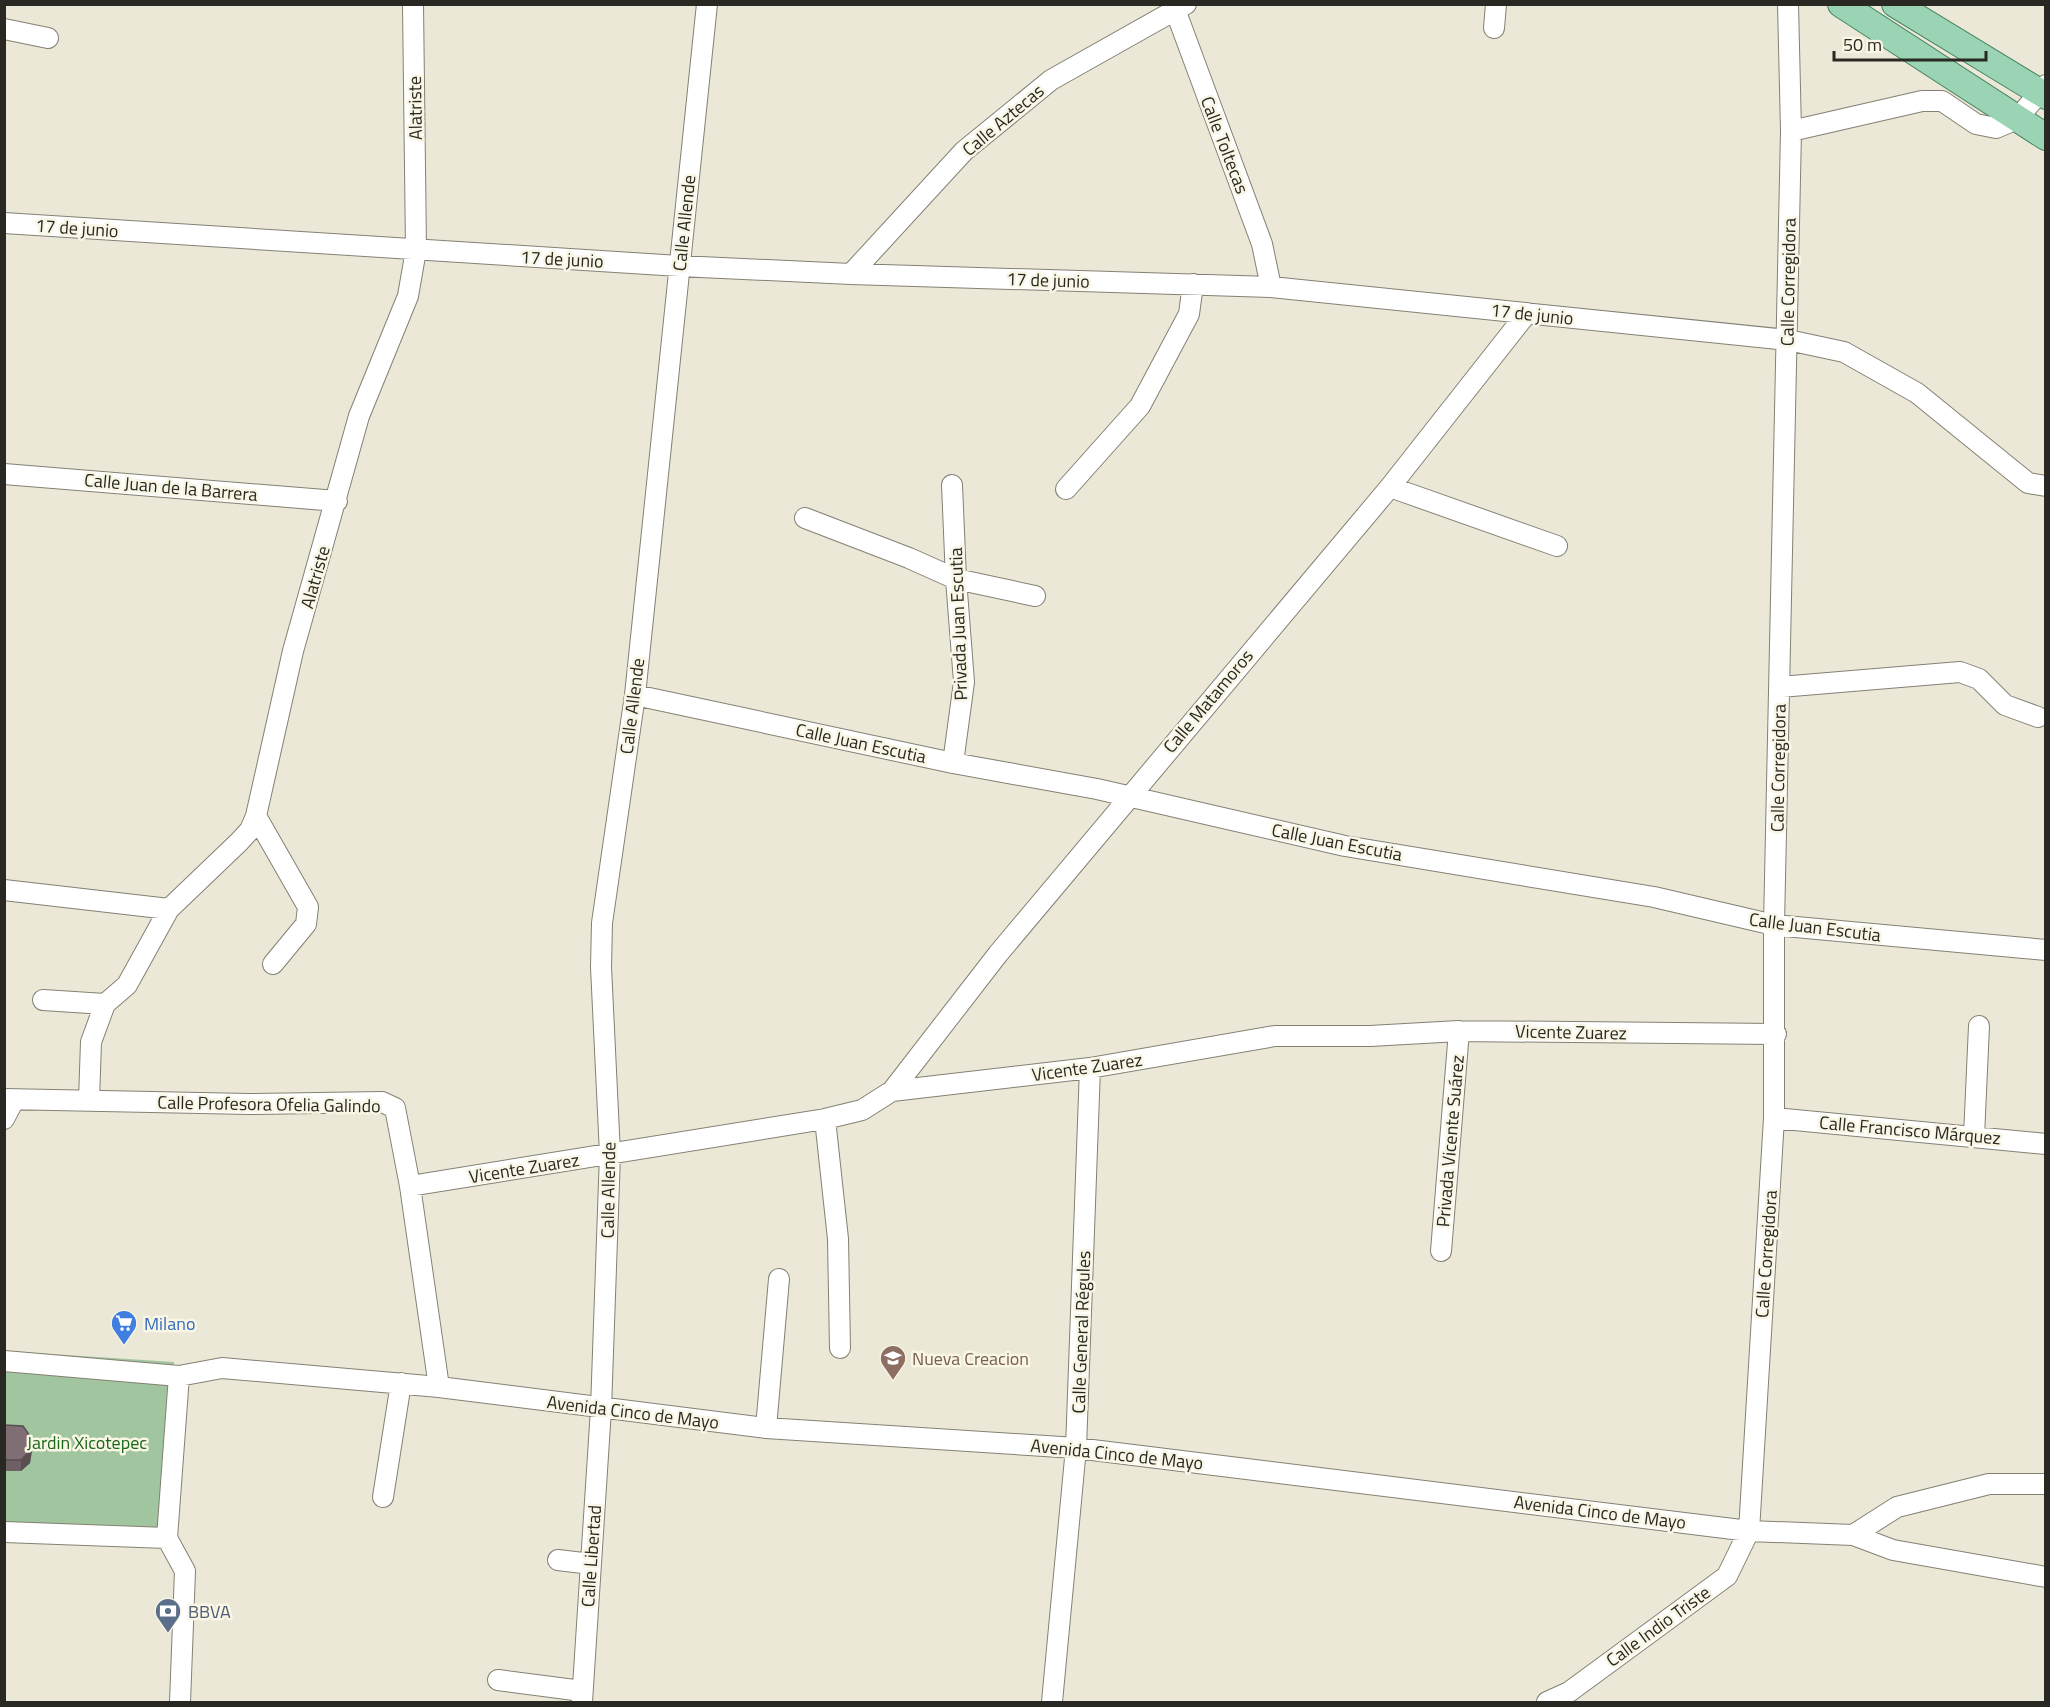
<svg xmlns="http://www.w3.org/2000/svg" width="2050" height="1707" viewBox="0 0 2050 1707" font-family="'Titillium Web',sans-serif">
<rect width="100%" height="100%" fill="#ece8d8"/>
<!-- green -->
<path fill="#a1c59e" d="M5,1351l169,11 -9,166 -160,-6z"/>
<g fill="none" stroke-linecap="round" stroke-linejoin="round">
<!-- minor casing -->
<g stroke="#848173" stroke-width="22">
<path id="minor" d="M1173,4l89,240 9,43
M1494,28l2,-24
M4,29l44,9
M1791,131l131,-30h20l34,23 20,4 21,-9 29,-34
M4,223l675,43 172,8 420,13 517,53 56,12 73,41 111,90 18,3
M851,274l113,-123 87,-71 135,-76
M4,474l333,27
M952,485l4,94 8,103 -11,81
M1390,487l167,59
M1066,489l74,-83 49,-92 4,-30
M805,518l104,40 47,21 79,17
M1780,687l180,-15 19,7 26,26 33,12
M635,695l318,68 144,26 248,57 309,51 120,28 272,25
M256,816l52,91 -2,17 -33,40
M4,890l165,19
M43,1000l62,4
M892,1091l106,-137 392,-467 137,-174
M4,1099l245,5 133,-2 13,6 15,78 29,201
M89,1100l2,-58 14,-38 22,-19 42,-76 70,-67 11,-12 6,-14 37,-165 66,-235 49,-120 8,-46 -3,-246
M1774,1118l272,26
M4,1119l10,-19
M825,1119l13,120 2,109
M1974,1136l5,-110
M410,1186l415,-67 37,-9 30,-19 198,-23 185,-32h95l89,-5 317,3
M1441,1251l18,-220
M4,1361l175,15 43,-8 217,19 327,41 310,20 673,83 104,4 44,-28 92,-23h57
M766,1428l13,-149
M383,1497l18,-114
M4,1532l163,6
M1853,1535l40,15 153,27
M167,1538l18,33 -5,131
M167,1538l12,-162
M558,1560l33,4
M498,1680l84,11
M582,1702l19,-293 9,-255 -9,-187 1,-44 33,-228 72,-691
M1052,1702l24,-254 14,-380
M1547,1702l22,-10 158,-116 22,-45 25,-413v-193l17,-794 -3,-127"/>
</g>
<!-- major casing -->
<g stroke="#488561" stroke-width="28">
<path id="major" d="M1841,4l205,133
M1895,4l151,92"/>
</g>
<!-- minor -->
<use href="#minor" stroke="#fff" stroke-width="20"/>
<!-- major -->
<use href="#major" stroke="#9bd4b5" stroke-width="26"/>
</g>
<!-- wall -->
<path fill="#6d5f64" d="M4,1425l28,25 -2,13 -9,8h-14l-3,-2z"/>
<!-- shaded-wall -->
<path fill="#594e51" d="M32,1439v11l-2,13 -9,8v-11z"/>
<!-- building -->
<path fill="#7f6f74" stroke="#594e51" stroke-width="1.5" d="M4,1425l19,1 9,13 -2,12 -9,9h-14l-3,-2z"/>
<!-- icons -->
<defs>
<g id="supermarket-pin" transform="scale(1.35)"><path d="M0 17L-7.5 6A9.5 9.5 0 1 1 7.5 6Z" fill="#3f7fe0" stroke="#f9f6e5"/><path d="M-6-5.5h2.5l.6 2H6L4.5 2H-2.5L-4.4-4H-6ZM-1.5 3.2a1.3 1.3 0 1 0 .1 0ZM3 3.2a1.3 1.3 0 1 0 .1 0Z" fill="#fff"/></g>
<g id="school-pin" transform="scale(1.35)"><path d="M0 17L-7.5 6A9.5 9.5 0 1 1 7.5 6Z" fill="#8d6e63" stroke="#f9f6e5"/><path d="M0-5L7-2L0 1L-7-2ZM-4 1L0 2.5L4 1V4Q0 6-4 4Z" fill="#fff"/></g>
<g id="bank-pin" transform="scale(1.35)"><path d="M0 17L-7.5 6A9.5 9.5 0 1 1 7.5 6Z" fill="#5c6f8a" stroke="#f9f6e5"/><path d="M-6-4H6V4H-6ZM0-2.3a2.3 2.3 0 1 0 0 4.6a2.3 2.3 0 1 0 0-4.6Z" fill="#fff"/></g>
</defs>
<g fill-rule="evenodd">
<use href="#supermarket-pin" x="124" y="1323"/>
<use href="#school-pin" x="893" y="1358"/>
<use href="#bank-pin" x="168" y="1611"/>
</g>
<g text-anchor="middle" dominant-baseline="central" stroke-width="5" stroke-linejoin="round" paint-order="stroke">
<!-- street labels -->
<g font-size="18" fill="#292822" stroke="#f9f6e5">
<text transform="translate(415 108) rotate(-91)">Alatriste</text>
<text transform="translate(1003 120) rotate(-40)">Calle Aztecas</text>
<text transform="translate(1225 145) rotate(69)">Calle Toltecas</text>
<text transform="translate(684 223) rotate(-84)">Calle Allende</text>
<text transform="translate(77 228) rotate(4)">17 de junio</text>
<text transform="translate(562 259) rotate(3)">17 de junio</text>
<text transform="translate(1048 280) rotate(2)">17 de junio</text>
<text transform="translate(1788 282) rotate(-89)">Calle Corregidora</text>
<text transform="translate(1532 314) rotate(6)">17 de junio</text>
<text transform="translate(171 487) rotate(5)">Calle Juan de la Barrera</text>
<text transform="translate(315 577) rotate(-74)">Alatriste</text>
<text transform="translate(958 624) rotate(-92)">Privada Juan Escutia</text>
<text transform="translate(1208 701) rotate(-50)">Calle Matamoros</text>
<text transform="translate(632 706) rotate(-83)">Calle Allende</text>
<text transform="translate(861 743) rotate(12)">Calle Juan Escutia</text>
<text transform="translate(1778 768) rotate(-89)">Calle Corregidora</text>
<text transform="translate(1337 842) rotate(11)">Calle Juan Escutia</text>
<text transform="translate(1815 927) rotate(7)">Calle Juan Escutia</text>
<text transform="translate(1571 1032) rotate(1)">Vicente Zuarez</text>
<text transform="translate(1087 1067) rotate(-8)">Vicente Zuarez</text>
<text transform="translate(269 1104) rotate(1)">Calle Profesora Ofelia Galindo</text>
<text transform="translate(1910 1130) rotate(5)">Calle Francisco Márquez</text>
<text transform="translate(1450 1141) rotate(-85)">Privada Vicente Suárez</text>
<text transform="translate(524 1168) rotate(-9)">Vicente Zuarez</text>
<text transform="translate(608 1190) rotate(-89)">Calle Allende</text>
<text transform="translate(1766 1254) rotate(-86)">Calle Corregidora</text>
<text transform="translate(1081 1332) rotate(-88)">Calle General Régules</text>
<text transform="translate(633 1412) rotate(7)">Avenida Cinco de Mayo</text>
<text transform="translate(1117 1454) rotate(6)">Avenida Cinco de Mayo</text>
<text transform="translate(1600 1512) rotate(7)">Avenida Cinco de Mayo</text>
<text transform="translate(591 1556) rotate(-86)">Calle Libertad</text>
<text transform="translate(1658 1626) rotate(-36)">Calle Indio Triste</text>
</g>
<!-- shop labels -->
<g font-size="18" fill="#366cbe" stroke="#f9f6e5" text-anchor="start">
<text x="144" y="1323">Milano</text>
</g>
<!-- education labels -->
<g font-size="18" fill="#785e54" stroke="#f9f6e5" text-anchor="start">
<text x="912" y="1358">Nueva Creacion</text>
</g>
<!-- park labels -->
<g font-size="18" fill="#196919" stroke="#f9f6e5">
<text x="87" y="1442">Jardin Xicotepec</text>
</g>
<!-- service labels -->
<g font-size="18" fill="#4e5e75" stroke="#f9f6e5" text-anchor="start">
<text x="188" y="1611">BBVA</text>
</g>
</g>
<!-- border -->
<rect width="2050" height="1707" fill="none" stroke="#292822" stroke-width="12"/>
<!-- scale -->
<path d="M1834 51v9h152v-9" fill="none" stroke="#292822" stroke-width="3"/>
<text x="1843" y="51" font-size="18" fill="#292822" stroke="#f9f6e5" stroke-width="4.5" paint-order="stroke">50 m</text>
</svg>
